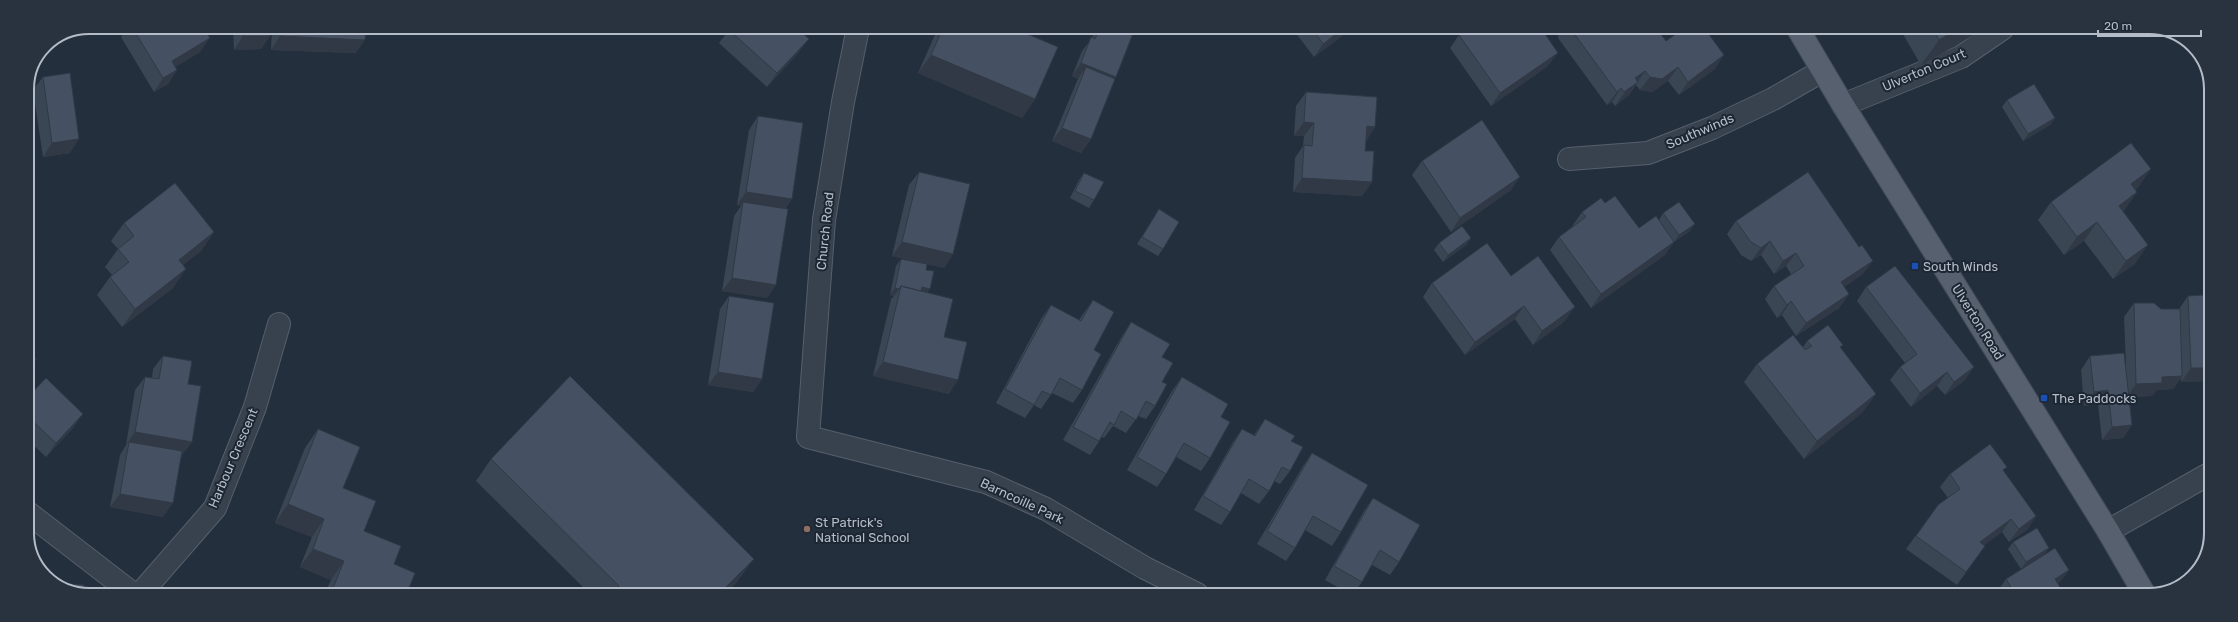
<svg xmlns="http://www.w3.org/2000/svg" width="2238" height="622" viewBox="0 0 2238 622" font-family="Rubik,sans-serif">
<rect width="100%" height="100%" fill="#242f3e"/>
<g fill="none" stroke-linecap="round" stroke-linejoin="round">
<!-- minor casing -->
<g stroke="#565f6c" stroke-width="24">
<path id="minor" d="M858,28l-15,74 -19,118 -16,217 178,45 60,27 99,59 52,26
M1843,105l118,-48 41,-28
M1569,159l79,-6 64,-25 61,-29 49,-28
M27,512l105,81
M2108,531l101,-57
M141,593l74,-85 40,-101 24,-83"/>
</g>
<!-- major casing -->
<g stroke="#414a57" stroke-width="24">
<path id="major" d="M1798,29l45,76 265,426 37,64"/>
</g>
<!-- minor -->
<use href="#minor" stroke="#38414e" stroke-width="22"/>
<!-- major -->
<use href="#major" stroke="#56606e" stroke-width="22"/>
</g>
<!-- wall -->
<path fill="#3b4654" d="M128,27h75l-3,25 -25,15 2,3 -9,14 -14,8 -33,-55z
M233,27h37v9l-9,13 -27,1z
M272,27h94l-10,26 -85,-3z
M938,28h75l22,71 -13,19 -104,-45z
M1095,28h40l-19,49 -2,2 -23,60 -10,14 -29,-12 25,-60 1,-2 -6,-3 10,-25 10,-13z
M1292,28h57l-3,5 -32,24z
M1559,28l98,1 9,12 49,28 -36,26 -11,-14 -16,11 -12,-2 -4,-5 -7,10 -14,11 -3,-4 -5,3 -49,-67z
M1900,29h80l-3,4 -56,32z
M729,30l70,22 -32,35 -48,-44z
M1459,35l89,31 -57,40 -41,-58z
M43,77l27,76 -27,4 -10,-67z
M1306,92l69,35 -9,14 -1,10 7,31 -10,14 -69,-4 2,-34 8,-12 1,-10h-10l2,-30z
M2007,100l48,18 -5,7 -27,16 -21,-34z
M758,116l34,83 -7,10 -9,76 -9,13 -45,-7 12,-75 7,-10 -4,-1 12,-75z
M1422,161l89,29 -60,42 -39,-57z
M919,172l34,82 -9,14 -52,-12 17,-71z
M1084,173l10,27 -5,8 -19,-10 9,-18z
M2138,188l-3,2 2,2 -14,20 12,52 -22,15 -29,-38 -20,14 -26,-35 13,-18z
M1605,203l34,25 20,-8 4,-7 27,18 -16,11 -9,13 -74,53 -41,-58 9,-13 14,-11v-1l9,-13z
M1159,209l4,40 -5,7 -21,-12z
M1736,221l127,53 -19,13 5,7 -10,14 -43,28 -14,-21 -5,3 -12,-19 9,-13 17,-12 -5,-8 -12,8 -13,-19 -10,6 -10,-6 -14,-21z
M124,223l90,9 -13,19 -18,14 -10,23 -51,39 -25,-32 13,-18 2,-2 -7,-8 13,-18 -7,-8z
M1471,238l-5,7 -23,17 -9,-12 5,-7z
M901,259l25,11 4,19 -3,3 17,45 5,57 -76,-18 18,-77 3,-3 -4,-1 6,-29z
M1511,276l54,45 -32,24 -18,-26 -50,36 -42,-58 9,-14z
M1866,287l108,80 -10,14 -19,14 -8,-9 -26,21 -21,-27 10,-13 5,-4 -48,-62z
M2210,288v89l-3,4 -26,1v-4l-8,11 -16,1 -5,6 -23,1 3,28 -9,13 -21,2 -4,-36 -14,2 -3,-36 9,-14 36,11 -2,-50 10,-14 27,6h18l9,-13 16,-1z
M729,296l33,83 -9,13 -45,-7 12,-76z
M1093,300l1,50 -12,40 -9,13 -21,-10 -11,16 -7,-4 -9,13 -29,-15 45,-84 10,-14 28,15 4,-6z
M1131,322l31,35v25l-7,24 -9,13 -8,-3 -12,17 -13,-7 -9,12 -2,-1 -12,18 -27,-15 59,-104z
M1807,341l34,7 22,64 -59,47 -60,-77 13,-18 46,-17z
M163,356l25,28 4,58 -10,13 -19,62 -53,-10 10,-52 6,-10 9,-55 10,-13 7,1 1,-9z
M1182,377l39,40 -11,41 -9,13 -25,-14 -10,17 -9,13 -30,-17 45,-79z
M27,398l47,29 -28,30 -19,-18z
M1265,419l26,22 -1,30 -10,13 -6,-3 -5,10 -10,13 -18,-11 -11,19 -9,13 -27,-15 39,-68 9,-13 12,6z
M318,429l25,59 21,43 30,33 13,29h-82l6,-13 -31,-13 12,-30 -37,-14 30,-75z
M1312,453l29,79 -9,14 -27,-16 -10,18 -9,13 -29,-17 46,-78z
M491,459l247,122 -13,13 -136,-1 -113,-112z
M2004,472l32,44 -9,14 -18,12 -7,-10 -18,13 1,1 -28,39 -51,-36 32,-44 10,-7 -8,-11 10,-13z
M1373,498l26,64 -9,13 -18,-10 -10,17 -9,12h-3l-25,-14 39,-69z
M2013,542l36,6 -5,7 -23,14 -13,-20z
M2069,570l-11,14 7,11h-67l-1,-3 9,-13z"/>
<!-- shaded-wall -->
<path fill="#303945" d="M388,27h28l-30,3z
M1344,28h5l-3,5 -32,24 9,-13z
M1958,29h22l-3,4 -56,32 18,-25z
M243,36h27l-9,13 -27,1z
M280,36l85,4 -9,13 -85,-3z
M210,38l-10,14 -38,23 10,-14z
M809,39l-10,13 -32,35 10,-14z
M1558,53l-10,13 -57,40 9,-13z
M931,55l104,44 -13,19 -104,-45z
M1724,55l-9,14 -36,26 9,-13z
M1081,63l35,14 -10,13 -20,-23 -8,12 -6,-3z
M1678,67l-10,14 -16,11 -12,-2 10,-13z
M177,70l-9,14 -14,8 9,-14z
M1645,71l-16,24 -14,11 20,-28z
M1621,88l-9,14 -5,3 10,-13z
M2055,118l-5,7 -27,16 5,-7z
M1304,122l10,1 -10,13h-10z
M1367,126l8,1 -9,14z
M1062,128l29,11 -10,14 -29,-12z
M79,139l-9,14 -27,4 9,-14z
M2151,169l-13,19 -20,14 13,-18z
M1520,177l-9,13 -60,42 9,-14z
M1302,178l70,4 -10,14 -69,-4z
M746,192l46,7 -10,13 -39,-10 -2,4 -4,-1z
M2137,192l-13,19 -18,13 13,-18z
M2097,222l-13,19 -20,14 13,-18z
M1695,224l-5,7 -16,11 5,-7z
M214,232l-13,19 -35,27 13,-18z
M1471,238l-5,7 -23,17 5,-7z
M1770,241l-9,14 -10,6 10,-13z
M902,242l51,12 -9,14 -52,-12z
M1674,242l-9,13 -74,53 10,-14z
M2148,245l-13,19 -22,15 13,-18z
M1796,253l-10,13 -12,8 9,-13z
M1873,261l-10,13 -32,22 10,-14z
M186,269l-13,19 -51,39 13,-18z
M732,278l44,7 -9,13 -45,-7z
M922,287l8,2 -5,7 -25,-7z
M895,288l4,1 -5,7 -4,-1z
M1849,294l-10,14 -43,28 10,-13z
M1791,301l-9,14 -5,3 10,-13z
M1524,306l-9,13 -50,36 10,-13z
M1575,307l-10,14 -32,24 9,-14z
M36,360l-9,13v-9z
M883,362l75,18 -9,14 -76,-18z
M1974,367l-10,14 -19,14 9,-13z
M2191,368h19v9l-3,4 -26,1z
M718,372l44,7 -9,13 -45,-7z
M1947,372l-10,14 -26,21 9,-14z
M2182,376l-9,13 -16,1 -5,6 -25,1 9,-13 26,-7z
M2108,390l-10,14 -14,2 10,-14z
M1876,394l-13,18 -59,47 13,-18z
M83,414l-9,13 -28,30 10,-14z
M2132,425l-9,13 -21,2 10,-13z
M135,432l57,10 -10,13 -54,-9 1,-4 -3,3z
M120,494l53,9 -10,14 -53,-10z
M288,504l36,15 -12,18 -37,-14z
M2036,516l-9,14 -18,12 10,-13z
M2011,519l-9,13 -32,24 10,-14z
M2049,548l-5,7 -23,14 5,-7z
M313,549l31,12 -13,19 -31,-13z
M754,559l-16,22 -13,13h-6z
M2069,570l-10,13 -13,9 9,-13z"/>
<!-- building -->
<path fill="#455162" stroke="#303945" d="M132,27h71l7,11 -38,23 5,9 -14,8z
M243,27h27v9h-27z
M281,27h85l-1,13 -85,-4z
M731,28h66l12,11 -32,34 -48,-43z
M943,28h70l45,19 -23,52 -104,-44z
M1100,28h35l-19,49 -35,-14 10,-26 4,2z
M1312,28h32l-21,16z
M1468,28h73l17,25 -58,40 -41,-58z
M1570,28l87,1 9,12 17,-12h22l19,26 -36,27 -10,-15 -16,12 -12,-2 -5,-6 -10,7 3,4 -14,10 -3,-4 -4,4z
M1933,29h25l-19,11z
M1086,67l29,12 -24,60 -29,-11z
M70,73l9,66 -27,4 -9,-66z
M2034,84l21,34 -27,16 -21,-34z
M1306,92l71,5 -2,30 -8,-1 -2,25h9l-2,31 -70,-4 2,-33 8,1 2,-23 -10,-1z
M758,116l45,7 -11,76 -46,-7z
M1482,120l38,57 -60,41 -38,-57z
M2131,143l20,26 -20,15 6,8 -18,14 29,39 -22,16 -29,-39 -20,15 -26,-35z
M919,172l51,12 -17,70 -51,-12z
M1808,172l51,75 3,-2 11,16 -32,21 8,12 -43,29 -15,-22 -4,4 -13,-19 30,-20 -8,-13 -13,8 -13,-20 -9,7 -10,-6 -15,-21z
M1084,173l20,9 -10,18 -19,-9z
M175,183l39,49 -35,28 7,9 -51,40 -25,-32 19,-15 -11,-13 16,-13 -10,-13z
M1615,196l24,32 17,-12 18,26 -73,52 -42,-57 27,-20 -4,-5 19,-14 4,5z
M743,202l45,7 -12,76 -44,-7z
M1679,202l16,22 -16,11 -16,-22z
M1159,209l20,13 -16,27 -21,-12z
M1462,226l9,12 -23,17 -9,-12z
M1487,243l24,33 27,-20 37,51 -33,24 -18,-25 -49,36 -43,-59z
M901,259l26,5 -1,6 8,1 -4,18 -8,-2 -1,4 -20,-5 -2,3 -4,-1z
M1895,266l79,101 -20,15 -7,-10 -27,21 -20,-26 17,-13 -51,-67z
M901,286l52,13 -9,38 23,5 -9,38 -75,-18z
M2210,288v80h-19l-3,-72 16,-1z
M729,296l45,7 -12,76 -44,-7z
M1093,300l21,12 -20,38 7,4 -19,36 -22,-12 -9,17 -9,-4 -8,14 -29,-16 46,-84 30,16z
M2134,303h20l7,6h19l2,67 -20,1v6l-26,1z
M1131,322l39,22 -8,13 11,6 -11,19 5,2 -12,22 -9,-5 -10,19 -15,-9 -7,14 -4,-3 -11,19 -26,-14z
M1828,325l15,20 -3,2 36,47 -59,47 -60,-77 36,-29 12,15 7,-4 -5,-5z
M27,335l9,25 -9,4z
M2124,353l8,72 -20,2 -4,-37 -14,2 -4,-36z
M163,356l29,5 -4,23 13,2 -9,56 -57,-10 10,-55 14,2z
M570,376l184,183 -35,35 -107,-1 7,-7 -128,-127z
M1182,377l46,27 -7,13 9,5 -20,36 -26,-15 -18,31 -29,-17z
M46,378l37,36 -27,29 -29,-27v-18z
M1265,419l30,17 -4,5 12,6 -13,24 -8,-4 -13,24 -20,-12 -19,33 -27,-16 39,-67 13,7z
M318,429l42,18 -17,41 33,13 -12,30 37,15 -7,18 21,9 -8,20h-76l13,-32 -31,-12 11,-30 -36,-15z
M129,442l53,9 -9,52 -53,-9z
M1990,444l17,23 -4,3 33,46 -17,13 -8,-10 -31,23 5,4 -19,26 -50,-36 22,-31 22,-16 -10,-15z
M1312,453l56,32 -27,47 -28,-16 -18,32 -28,-17z
M1373,498l47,27 -21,37 -19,-12 -18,32 -28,-16z
M2037,528l12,20 -23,14 -13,-20z
M2055,548l14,22 -14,9 10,16h-49l-10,-16z
M57,583l27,2v8h-11z
M2082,592l2,3h-8z"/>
<!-- markers -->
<g fill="#1a4fb4" stroke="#1d2633" stroke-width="1.5">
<rect x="1911" y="262" width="8" height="8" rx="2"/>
<rect x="2040" y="394" width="8" height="8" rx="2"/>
</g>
<circle fill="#8d6e63" stroke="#1d2633" stroke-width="1.5" cx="807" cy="529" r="4"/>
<g text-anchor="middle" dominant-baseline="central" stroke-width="4" stroke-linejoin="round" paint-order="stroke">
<!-- street labels -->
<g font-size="13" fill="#b4bcc9" stroke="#1d2633">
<text transform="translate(1924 70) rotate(-23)">Ulverton Court</text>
<text transform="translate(1700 131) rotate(-23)">Southwinds</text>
<text transform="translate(825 231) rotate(-84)">Church Road</text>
<text transform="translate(1978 322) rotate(58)">Ulverton Road</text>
<text transform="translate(233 458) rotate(-67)">Harbour Crescent</text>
<text transform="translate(1022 501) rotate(25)">Barncoille Park</text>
</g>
<!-- poi labels -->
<g font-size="13" fill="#b4bcc9" stroke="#1d2633" text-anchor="start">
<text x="1923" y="266">South Winds</text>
<text x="2052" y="398">The Paddocks</text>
<text x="815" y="522">St Patrick's<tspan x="815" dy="15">National School</tspan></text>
</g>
</g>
<!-- crop -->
<path d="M0 0H2238V622H0ZM89 34H2149A55 55 0 0 1 2204 89V533A55 55 0 0 1 2149 588H89A55 55 0 0 1 34 533V89A55 55 0 0 1 89 34Z" fill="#29323f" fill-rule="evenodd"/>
<path fill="none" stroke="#b4bcc9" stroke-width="2" d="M89 34H2149A55 55 0 0 1 2204 89V533A55 55 0 0 1 2149 588H89A55 55 0 0 1 34 533V89A55 55 0 0 1 89 34Z"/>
<!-- scale -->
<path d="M2098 30v6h103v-6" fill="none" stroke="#b4bcc9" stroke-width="2"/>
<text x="2104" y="30" font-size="12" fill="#b4bcc9" stroke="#1d2633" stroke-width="3" paint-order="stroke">20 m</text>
</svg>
